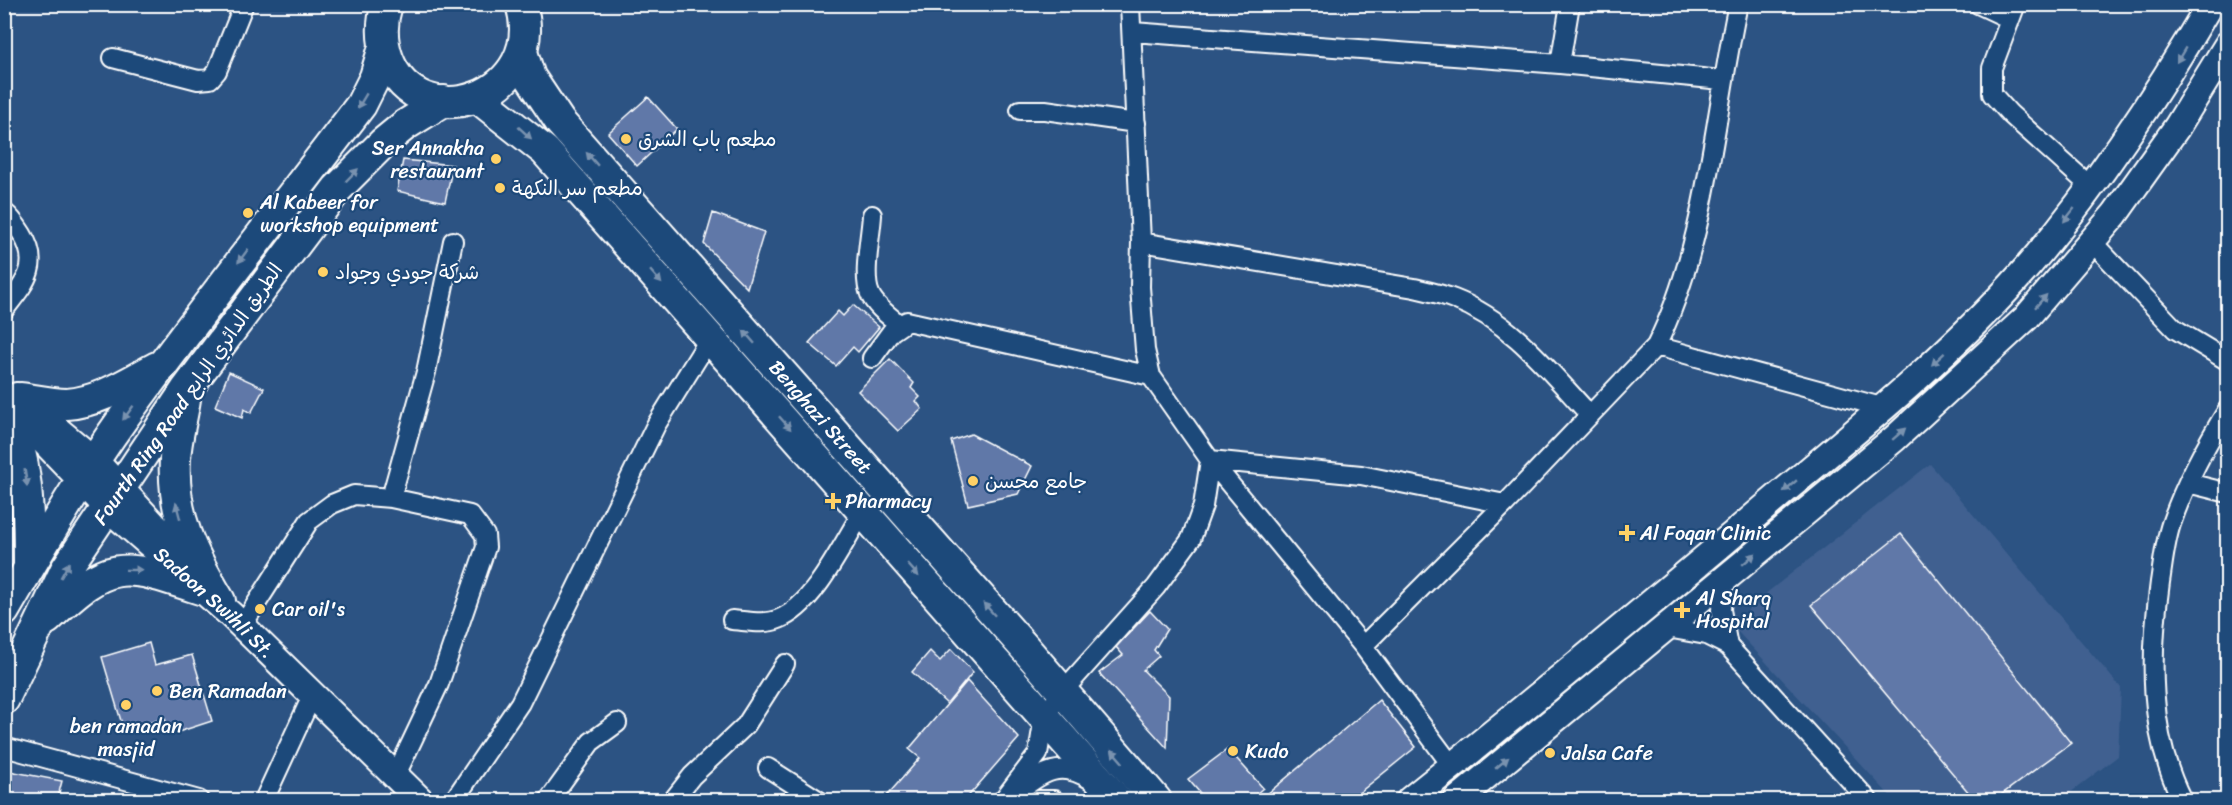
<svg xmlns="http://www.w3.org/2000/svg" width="2232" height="805" viewBox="0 0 2232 805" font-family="Sriracha,'Playpen Sans Arabic',sans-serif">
<rect width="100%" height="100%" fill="#2c5383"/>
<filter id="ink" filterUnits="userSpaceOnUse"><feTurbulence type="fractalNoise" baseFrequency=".0167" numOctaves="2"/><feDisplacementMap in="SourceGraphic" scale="12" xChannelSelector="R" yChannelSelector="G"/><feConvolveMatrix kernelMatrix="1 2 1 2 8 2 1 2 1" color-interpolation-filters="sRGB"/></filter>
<g filter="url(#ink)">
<!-- built -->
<path fill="#406190" d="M1930,464l191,224 -3,68 -57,44h-167l-157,-169 13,-25z"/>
<!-- building -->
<path fill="#6178a8" stroke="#fff" stroke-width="1.5" d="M648,97l29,32 -40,37 -29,-33z
M403,160l50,5 -8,37 -48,-11z
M713,213l51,19 -17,56 -43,-44z
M853,305l26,22 -21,25 -5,-5 -17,19 -27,-23 29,-32 5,5z
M890,359l24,24 -3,5 9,9 -4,4 6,8 -24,22 -40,-40z
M229,372l35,16 -13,25 -7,-4 -2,9 -27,-12z
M971,434l61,32 -14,28 -50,11 -17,-64z
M1901,534l170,209 -77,57h-19l-164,-195z
M1150,611l17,18 -13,21 5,6 -16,14 26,26 -2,52 -68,-75 24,-18 -7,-8z
M149,643l6,22 37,-10 20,66 -43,14 -4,-17 -41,13 -22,-74z
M951,649l22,23 -26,32 -35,-32 18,-21 10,10z
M967,681l52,57 -54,62h-82l37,-42 -11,-9z
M1379,700l37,47 -66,53h-90z
M1228,749l35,39 -14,12h-43l-18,-21z
M4,770l58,11 -5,19h-53z"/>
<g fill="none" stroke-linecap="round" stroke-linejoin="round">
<!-- minor casing -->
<g stroke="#fff" stroke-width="22">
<path id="minor" d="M1130,4l11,238 -1,45 5,63 6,26 59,84 153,186 89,120
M1978,4l32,15
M2016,4l-24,64v26l18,20 81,73
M1133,32l427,32 162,16
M113,58l85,22 12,-1 7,-8 27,-67
M1560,64l10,-60
M1020,110h25l91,13
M4,212c8,6 13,14 18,22 20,32 2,50 -18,76
M872,215c-1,20 -10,61 -2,79 5,12 19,22 29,30
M1141,242l273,46c13,3 27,6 40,11 57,22 95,72 135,115
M2093,243l82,86 53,32
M1656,346l229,62
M872,358l19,-26 16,-11 244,55
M2188,483l40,10
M391,498l35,-126 27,-131
M1723,581l-2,29 7,36
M732,620c15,1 33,5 47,-1 35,-13 64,-76 83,-106
M242,626l67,-105 23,-17 22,-9 37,3 79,17 15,20 1,12 -47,137 -44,93
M1667,628l39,7 22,11 140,154
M1363,646l142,-142 151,-158c51,-102 58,-230 82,-342
M4,747l195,53
M768,768l50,32
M1017,792c27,-20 43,-32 74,-12
M264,800l48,-104
M454,800l66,-97 136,-278 54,-87
M549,800l42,-58 26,-19
M673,800l19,-24 54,-51 39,-61
M1003,800l35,-46 6,-37 18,-25 94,-105 35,-48 12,-33 7,-46 151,15 144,29
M1038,800h16
M2182,800c-34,-67 -32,-145 -22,-218 3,-19 5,-40 11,-58 14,-41 34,-78 57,-115"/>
</g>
<!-- secondary casing -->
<g stroke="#fff" stroke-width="30">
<g id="secondary">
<path d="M17,396l79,66 92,100"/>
<path id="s1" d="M7,403l101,105 122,106 190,186"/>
<path d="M1410,800c123,-99 245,-199 366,-302 86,-72 173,-142 248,-227 71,-82 131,-173 186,-267"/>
<path d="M1457,800l437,-361 132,-121 89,-104 62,-87 51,-83"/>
</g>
</g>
<!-- primary casing -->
<g stroke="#fff" stroke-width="34">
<g id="primary">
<path d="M387,4c-6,19 -6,36 1,55 31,82 161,37 133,-55"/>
<path id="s2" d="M522,52l8,25 30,45 465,526 131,152"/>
<path d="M478,98l67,53 572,649"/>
<path d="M21,398c14,2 31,6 46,6 32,-2 62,-22 90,-37"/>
<path d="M185,399c-3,20 -9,40 -10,60 -3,57 17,95 45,142"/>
<path d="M4,402c24,55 25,106 25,165"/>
<path d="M4,611c38,-65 76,-133 120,-194 77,-106 158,-208 237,-312l14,-28 9,-30"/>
<path d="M47,619c62,-60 74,-57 153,-30"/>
<path d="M4,699l62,-130 120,-179 151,-201 46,-46 22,-18 39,-24"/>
</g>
</g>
<!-- minor -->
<use href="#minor" stroke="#1f4a7a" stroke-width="18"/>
<!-- secondary -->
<use href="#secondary" stroke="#1f4a7a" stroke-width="26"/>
<!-- primary -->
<use href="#primary" stroke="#1f4a7a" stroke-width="30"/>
</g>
<!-- one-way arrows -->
<defs><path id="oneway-solid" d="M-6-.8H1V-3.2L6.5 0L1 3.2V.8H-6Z" transform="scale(1.5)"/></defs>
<g fill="#7992af">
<use href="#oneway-solid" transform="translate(2181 55) rotate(121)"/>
<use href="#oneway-solid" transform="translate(362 101) rotate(121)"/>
<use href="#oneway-solid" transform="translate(525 133) rotate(42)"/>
<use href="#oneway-solid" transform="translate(592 159) rotate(-131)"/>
<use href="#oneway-solid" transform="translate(352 175) rotate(-45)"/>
<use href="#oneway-solid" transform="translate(2069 215) rotate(128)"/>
<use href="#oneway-solid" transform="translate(243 256) rotate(127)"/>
<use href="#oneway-solid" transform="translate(656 277) rotate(49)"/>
<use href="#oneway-solid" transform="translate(2041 301) rotate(-48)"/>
<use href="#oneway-solid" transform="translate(749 337) rotate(-131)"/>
<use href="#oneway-solid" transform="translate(1938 359) rotate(137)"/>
<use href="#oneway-solid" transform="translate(128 413) rotate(127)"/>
<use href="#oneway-solid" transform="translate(785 423) rotate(48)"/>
<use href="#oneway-solid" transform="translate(1899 434) rotate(-41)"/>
<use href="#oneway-solid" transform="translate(26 478) rotate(81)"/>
<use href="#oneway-solid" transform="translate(1790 486) rotate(140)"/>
<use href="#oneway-solid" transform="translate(178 511) rotate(-105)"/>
<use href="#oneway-solid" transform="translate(1749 559) rotate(-41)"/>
<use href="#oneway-solid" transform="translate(65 570) rotate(-61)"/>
<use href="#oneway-solid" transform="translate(134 570) rotate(1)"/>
<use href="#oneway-solid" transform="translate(913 570) rotate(48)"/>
<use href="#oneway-solid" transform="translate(989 609) rotate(-132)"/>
<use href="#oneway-solid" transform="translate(1117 756) rotate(-131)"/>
<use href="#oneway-solid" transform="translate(1502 763) rotate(-40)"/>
</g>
</g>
<!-- markers -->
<g fill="#ffd166" stroke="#1f4a7a" stroke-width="2">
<circle cx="626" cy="139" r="6"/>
<circle cx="496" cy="159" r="6"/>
<circle cx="500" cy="188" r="6"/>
<circle cx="248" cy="213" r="6"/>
<circle cx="323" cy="272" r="6"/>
<circle cx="973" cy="481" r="6"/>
<path d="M830 492h6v6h6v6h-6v6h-6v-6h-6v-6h6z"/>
<path d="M1624 524h6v6h6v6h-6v6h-6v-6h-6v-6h6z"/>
<circle cx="260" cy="609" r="6"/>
<path d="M1679 601h6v6h6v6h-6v6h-6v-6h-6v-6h6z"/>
<circle cx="157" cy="691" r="6"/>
<circle cx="126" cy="705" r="6"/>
<circle cx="1233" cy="751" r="6"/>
<circle cx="1550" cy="753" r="6"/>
</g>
<g text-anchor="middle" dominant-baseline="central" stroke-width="4.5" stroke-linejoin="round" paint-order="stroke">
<!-- poi labels -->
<g font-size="20" fill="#fff" stroke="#1f4a7a" text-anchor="start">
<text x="638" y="139">مطعم باب الشرق</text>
<text x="484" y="148" text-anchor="end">Ser Annakha<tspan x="484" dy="23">restaurant</tspan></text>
<text x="512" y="188">مطعم سر النكهة</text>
<text x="260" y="202">Al Kabeer for<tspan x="260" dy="23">workshop equipment</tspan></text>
<text x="335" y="272">شركة جودي وجواد</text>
<text x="985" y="481">جامع محسن</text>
<text x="845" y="501">Pharmacy</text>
<text x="1640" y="533">Al Foqan Clinic</text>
<text x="1696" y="598">Al Sharq<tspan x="1696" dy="23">Hospital</tspan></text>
<text x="272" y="609">Car oil's</text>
<text x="169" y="691">Ben Ramadan</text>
<text x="126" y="726" text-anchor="middle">ben ramadan<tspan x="126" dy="23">masjid</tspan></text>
<text x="1245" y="751">Kudo</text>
<text x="1562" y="753">Jalsa Cafe</text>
</g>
<!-- street labels -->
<g font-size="20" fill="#fff" stroke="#1f4a7a">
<text transform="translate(188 394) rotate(-55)">Fourth Ring Road الطريق الدائري الرابع</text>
<text stroke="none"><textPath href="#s2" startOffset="474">Benghazi Street</textPath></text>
<text stroke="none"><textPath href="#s1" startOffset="288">Sadoon Swihli St.</textPath></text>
</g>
</g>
<!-- margin -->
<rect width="2232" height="805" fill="none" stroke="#1f4a7a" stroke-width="24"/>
<rect x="12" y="12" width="2208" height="781" fill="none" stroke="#fff" stroke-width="2" filter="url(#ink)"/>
</svg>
